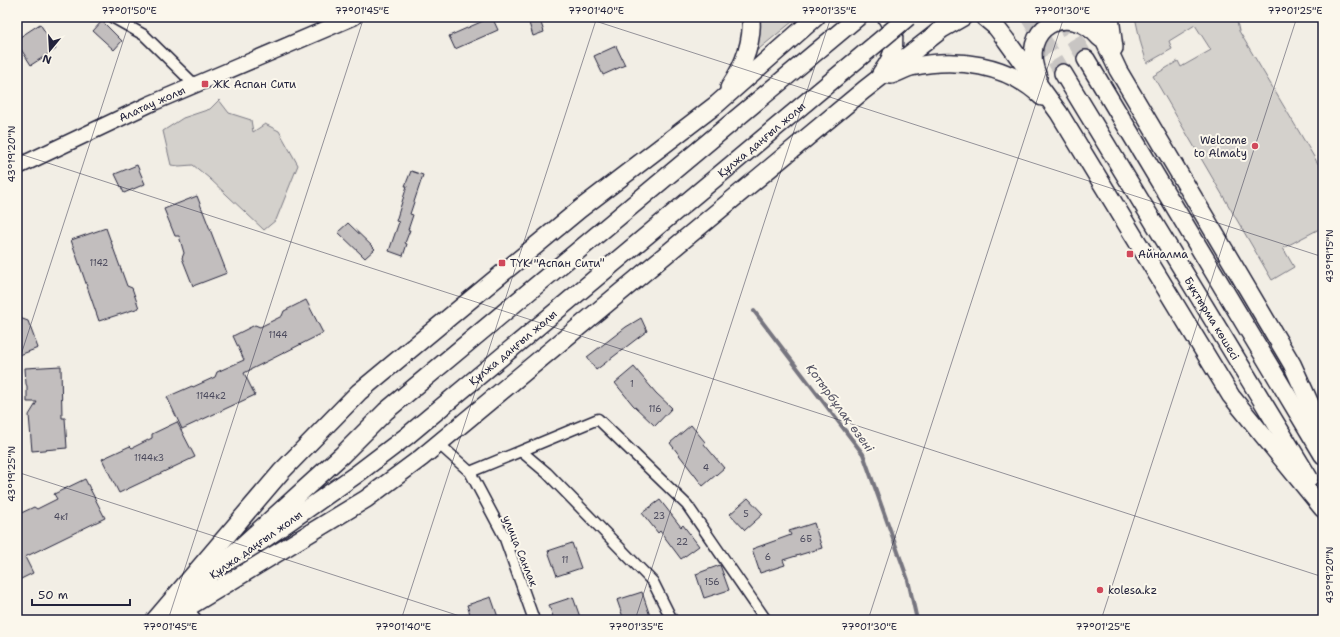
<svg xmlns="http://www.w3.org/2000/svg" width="1340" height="637" viewBox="0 0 1340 637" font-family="'Shantell Sans',sans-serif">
<rect width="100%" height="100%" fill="#f2eee5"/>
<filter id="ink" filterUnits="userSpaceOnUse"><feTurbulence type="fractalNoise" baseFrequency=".025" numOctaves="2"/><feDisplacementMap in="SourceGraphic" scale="8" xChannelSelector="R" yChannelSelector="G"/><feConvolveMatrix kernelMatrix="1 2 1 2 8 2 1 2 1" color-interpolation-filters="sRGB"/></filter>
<g filter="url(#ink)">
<!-- green -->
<path fill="#d4d1cc" stroke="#7b7a84" d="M758,17h40l-44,36z
M1135,17h101l3,14 84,141v55l-40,21 11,19 -22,13 -119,-204 25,-15 3,6 30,-17 -16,-25 -26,16 3,8 -25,14 -6,-19z
M219,100l10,13 22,7 2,12 12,-8 14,7 19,34 -22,55 -12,10 -55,-52 -16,-13 -14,1 -8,-1 -8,-34 20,-13 27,-9z"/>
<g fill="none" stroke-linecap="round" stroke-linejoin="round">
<!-- stream -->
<path stroke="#76747f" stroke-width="4" d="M754,311l109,143 45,126 9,40"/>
</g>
<!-- building -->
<path fill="#c2bebe" stroke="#22223b" d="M492,17l6,13 -43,19 -6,-13z
M540,20l4,12 -11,4 -4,-13z
M102,21l20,20 -8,9 -21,-19z
M40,24l16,25 -25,16 -14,-22v-4z
M616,46l9,19 -22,10 -9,-19z
M137,165l8,19 -21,9 -9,-19z
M411,171l12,4 -13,39 3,1 -5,15h2l-5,13 2,1 -4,12 -14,-5 10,-29 -3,-1 11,-35h-2z
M197,196l30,77 -34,13 -11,-28 2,-5 -5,-17h-4l-11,-27z
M348,223l27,26 -10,9 -27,-26z
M106,228l21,58 5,2 7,20 -40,13 -28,-81z
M306,300l17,33 -79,40 11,22 -73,34 -15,-32 25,-11 1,1 22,-10 2,-5 27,-12 -11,-24 22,-11 5,2 22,-11 2,-5z
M17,317l11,4 10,27 -21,8z
M641,318l6,13 -51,39 -9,-13 39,-30z
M61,366l1,52h3l2,30 -35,3 -3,-36 8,-13h-10v-16l-1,-2 -1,-16z
M634,367l22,26 16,15 -17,18 -22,-21 -18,-22z
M177,422l18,35 -76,36 -17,-34 28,-13 2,2 20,-10v-4z
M691,425l14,17 -1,2 20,24 -21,18 -33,-43z
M85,479l20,39 -80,39 8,16 -16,8v-66l17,-8 3,2 20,-10 -3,-5z
M748,498l15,16 -18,16 -15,-16z
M660,500l21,27 2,-2 16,21 -18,13 -21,-28 -2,2 -16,-20z
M814,523l8,25 -39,12 2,5 -25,8 -8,-24 39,-14 -2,-4z
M572,543l9,25 -24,8 -9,-25z
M720,565l9,25 -25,8 -8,-24z
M642,592l8,24 -11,4h-15l-7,-20z
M491,597l8,23h-27l-5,-15z
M573,597l8,23h-27l-5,-15z"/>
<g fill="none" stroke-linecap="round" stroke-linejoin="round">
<!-- primary-tunnel -->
<path stroke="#c8c5c3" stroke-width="17" stroke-dasharray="17 8" stroke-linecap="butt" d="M1029,17l34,56
M1061,17l25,42"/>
<!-- minor casing -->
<g stroke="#22223b" stroke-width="13">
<path id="minor" d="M112,17l32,18 51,50
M439,444l31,28 34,64 30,84
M521,451l77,-32 89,86 79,115
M470,472l51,-21 26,22 106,109 19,38"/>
</g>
<!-- tertiary casing -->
<g stroke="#22223b" stroke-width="16">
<path id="tertiary" d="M186,609l9,11"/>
</g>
<!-- secondary casing -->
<g stroke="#22223b" stroke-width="18">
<g id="secondary">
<path id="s1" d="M17,167l133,-63 204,-87"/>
</g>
</g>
<!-- primary casing -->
<g stroke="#22223b" stroke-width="20">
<g id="primary">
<path d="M984,17l12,10 10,13 53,73 172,283 92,113"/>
<path d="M1093,17l25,53 174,294 31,68"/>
<path d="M1110,17l4,31"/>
<path d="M1086,59l237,396"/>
<path d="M881,73c14,-16 18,-38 5,-56"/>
<path id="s2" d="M1063,73l246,405"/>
<path d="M891,75c7,-2 13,-6 20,-8 45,-10 97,-3 131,30"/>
<path d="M1038,77c-21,-49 30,-77 62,-39"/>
<path d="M729,88c14,-21 24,-45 22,-71"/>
<path d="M260,542l97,-68 50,-38"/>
<path d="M179,603l163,-148 44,-44 472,-394"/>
<path d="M155,620l126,-148 78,-80 221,-183 137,-105 99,-87"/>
<path d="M167,620l199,-121 55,-41 443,-368 78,-61 21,-12"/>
</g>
</g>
<!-- minor -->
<use href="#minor" stroke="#fbf7ec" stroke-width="10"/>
<!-- tertiary -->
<use href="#tertiary" stroke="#fbf7ec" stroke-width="13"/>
<!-- secondary -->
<use href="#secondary" stroke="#fbf7ec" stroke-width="15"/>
<!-- primary -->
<use href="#primary" stroke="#fbf7ec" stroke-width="17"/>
<!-- primary-bridge casing -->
<g stroke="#22223b" stroke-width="20" stroke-linecap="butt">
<g id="primary-bridge">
<path id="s3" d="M407,436l501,-419"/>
</g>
</g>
<!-- primary-bridge -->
<use href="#primary-bridge" stroke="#fbf7ec" stroke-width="17"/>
</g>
</g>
<!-- ticks -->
<path fill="none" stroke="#22223b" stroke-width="1" stroke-opacity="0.45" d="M583,17l740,240M17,153l1306,424M17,367l114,-350M17,472l455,148M168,620l196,-603M401,620l196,-603M635,620l196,-603M868,620l196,-603M1101,620l196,-603"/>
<!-- markers -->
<g fill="#d1495b" stroke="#fbf7ec" stroke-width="1.5">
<rect x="201" y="80" width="8" height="8" rx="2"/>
<circle cx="1255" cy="146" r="4"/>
<rect x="1126" y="250" width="8" height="8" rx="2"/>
<rect x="498" y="259" width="8" height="8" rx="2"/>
<circle cx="1100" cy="590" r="4"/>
</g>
<g text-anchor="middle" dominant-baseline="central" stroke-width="4" stroke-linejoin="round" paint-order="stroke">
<!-- number labels -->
<g font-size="9" fill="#4a495c">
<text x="99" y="263">1142</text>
<text x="278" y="335">1144</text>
<text x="632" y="384">1</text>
<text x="211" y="396">1144к2</text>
<text x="655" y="409">116</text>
<text x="149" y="458">1144к3</text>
<text x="706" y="468">4</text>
<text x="746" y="514">5</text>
<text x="659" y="516">23</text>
<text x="61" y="517">4к1</text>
<text x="806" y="539">6Б</text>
<text x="682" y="542">22</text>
<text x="768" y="557">6</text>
<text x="565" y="560">11</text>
<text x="712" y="582">156</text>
</g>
<!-- poi labels -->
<g font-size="11" fill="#22223b" stroke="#fbf7ec" text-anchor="start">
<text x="213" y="84">ЖК Аспан Сити</text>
<text x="1247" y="140" text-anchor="end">Welcome<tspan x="1247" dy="13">to Almaty</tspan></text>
<text x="1138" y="254">Айналма</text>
<text x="510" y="263">ТҮК "Аспан Сити"</text>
<text x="1108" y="590">kolesa.kz</text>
</g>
<!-- street labels -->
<g font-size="11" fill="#22223b" stroke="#fbf7ec">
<text stroke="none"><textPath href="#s1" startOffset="149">Алатау жолы</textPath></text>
<text stroke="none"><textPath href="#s3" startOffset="462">Құлжа даңғыл жолы</textPath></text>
<text stroke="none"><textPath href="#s2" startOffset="287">Бұқтырма көшесі</textPath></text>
<text stroke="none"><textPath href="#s3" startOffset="138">Құлжа даңғыл жолы</textPath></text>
<text transform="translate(256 545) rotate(-35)">Құлжа даңғыл жолы</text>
<text transform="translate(520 551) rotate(68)">улица Санлак</text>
</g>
<!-- water labels -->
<g font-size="12" font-style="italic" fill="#535263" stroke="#fbf7ec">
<text transform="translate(840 408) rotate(54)">Қотырбұлақ өзені</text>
</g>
</g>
<!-- margin -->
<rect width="1340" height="637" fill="none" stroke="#fbf7ec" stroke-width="44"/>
<!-- north arrow -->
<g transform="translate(50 50) rotate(198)" stroke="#fbf7ec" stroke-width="3" paint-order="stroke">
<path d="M0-3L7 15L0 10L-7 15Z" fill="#22223b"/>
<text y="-6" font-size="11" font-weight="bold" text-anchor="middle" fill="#22223b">N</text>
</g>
<!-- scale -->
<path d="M32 599v6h98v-6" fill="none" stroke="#22223b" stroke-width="2"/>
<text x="38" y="599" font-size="12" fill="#22223b" stroke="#fbf7ec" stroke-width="3" paint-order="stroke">50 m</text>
<rect x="22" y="22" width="1296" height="593" fill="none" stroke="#22223b" stroke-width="1.5"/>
<g font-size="10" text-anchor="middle" fill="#22223b">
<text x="129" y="14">77°01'50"E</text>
<text x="362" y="14">77°01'45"E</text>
<text x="596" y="14">77°01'40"E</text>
<text x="829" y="14">77°01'35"E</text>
<text x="1062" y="14">77°01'30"E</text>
<text x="1295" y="14">77°01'25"E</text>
<text transform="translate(11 154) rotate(-90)" y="4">43°19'20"N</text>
<text transform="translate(1329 256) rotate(-90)" y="4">43°19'15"N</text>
<text transform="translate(11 474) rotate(-90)" y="4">43°19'25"N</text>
<text transform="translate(1329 575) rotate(-90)" y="4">43°19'20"N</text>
<text x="170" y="630">77°01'45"E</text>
<text x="403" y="630">77°01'40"E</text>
<text x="636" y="630">77°01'35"E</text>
<text x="869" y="630">77°01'30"E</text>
<text x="1103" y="630">77°01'25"E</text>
</g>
</svg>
